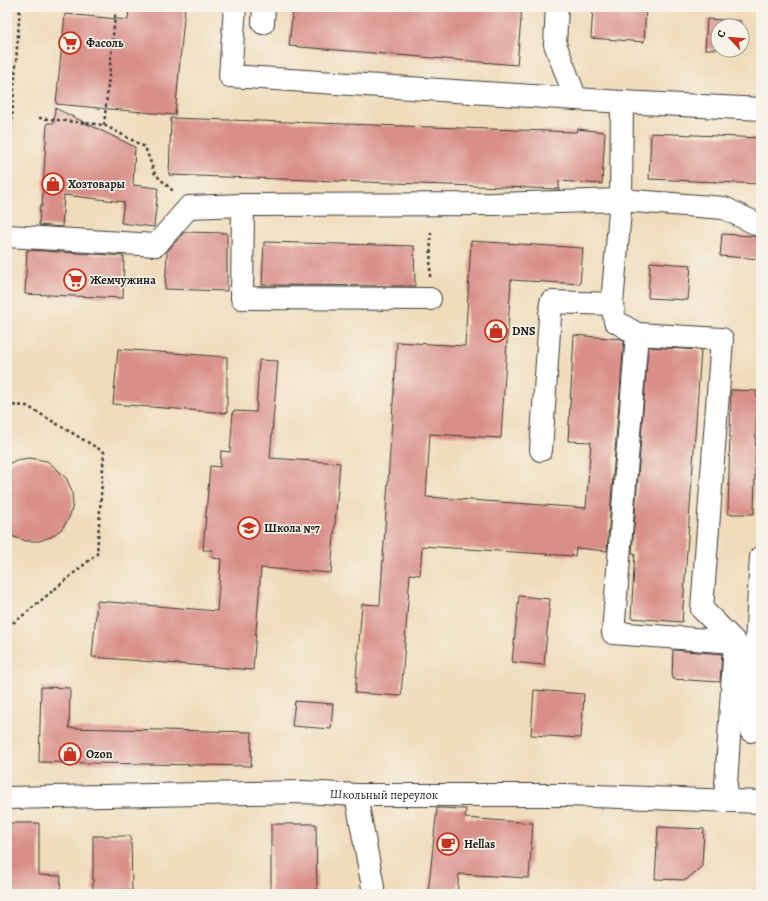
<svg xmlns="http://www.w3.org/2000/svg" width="768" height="901" viewBox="0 0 768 901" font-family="Alegreya,serif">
<rect width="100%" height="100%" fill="#f7f3e8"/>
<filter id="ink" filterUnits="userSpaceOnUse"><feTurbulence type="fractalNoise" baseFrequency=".025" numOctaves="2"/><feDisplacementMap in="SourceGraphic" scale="8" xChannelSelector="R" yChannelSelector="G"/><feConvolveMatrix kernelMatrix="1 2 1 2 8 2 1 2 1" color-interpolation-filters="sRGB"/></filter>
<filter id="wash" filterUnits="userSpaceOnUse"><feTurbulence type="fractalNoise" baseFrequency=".012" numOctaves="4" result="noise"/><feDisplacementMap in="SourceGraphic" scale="16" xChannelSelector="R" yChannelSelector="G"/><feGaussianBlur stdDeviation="0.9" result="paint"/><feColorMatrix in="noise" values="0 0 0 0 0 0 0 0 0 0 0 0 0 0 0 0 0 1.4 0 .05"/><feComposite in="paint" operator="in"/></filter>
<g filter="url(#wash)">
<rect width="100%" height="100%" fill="#f0dcbb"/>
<g id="blocks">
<!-- building -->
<path fill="#d98f89" d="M129,7h56l-10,108 -119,-11 9,-90 63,6z
M293,7h229l-5,58 -228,-19z
M593,7h53l-2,35 -53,-4z
M707,19l33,2 -1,5h-21v23h-13z
M55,108l80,39 -2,38 25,3 -4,39 -33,-4 3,-21 -60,-7 -2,32 -23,-2 1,-19h2l5,-83h7z
M171,118l405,14 1,-3 28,3 -3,52 -43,-3v8l-390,-14z
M651,133l110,5v46l-112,-5z
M184,232l43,1v58l-62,-2 2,-37z
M722,234l31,2 8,2v21l-41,-3z
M471,241l112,7 -3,36 -69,-4 -10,158 -71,-4 -4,63 160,11 5,-66 -23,-1 6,-106 47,4 3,2 -17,210 -31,-3 -1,8 -153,-10 -2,29 -10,-1 -9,122 -46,-3 7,-89 18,1 17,-263 68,4z
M264,242l150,4 1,40 -153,-1z
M27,250l97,6 -1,42 -98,-4z
M650,262l41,3 -3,35 -40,-2z
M648,347l53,3 -19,272 -51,-4 4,-65h-3z
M118,349l109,8v56l-114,-9z
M259,360l19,1 -8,97 70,5 -9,110 -70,-5 -8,102 -161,-13 5,-56 120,10 4,-52 -9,-1 1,-8h-10l7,-84 10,1 1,-16 9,1 3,-41 23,1z
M731,390l26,1 -3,123h-26z
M30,458l17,3 10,8 10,10 5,13 1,13 -4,13 -7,11 -11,8 -12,4h-13l-12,-4 -7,-5v-67l9,-5z
M519,596l31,3 -6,66 -32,-3z
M673,650l49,4 -2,28 -48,-3z
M41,687l29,1 -1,40 183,4 -1,34 -212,-4z
M534,690l50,4 -3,44 -50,-3z
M295,701l38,3 -2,25 -39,-3z
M437,808l29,1 -1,9 68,5 -4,55 -70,-4 -2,20h-29z
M7,823h32v52l22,1 -1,18h-53z
M271,824h45l1,70h-46z
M658,827l46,2 -2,37 -16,14 -31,-1z
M93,836h38l1,55h-39z"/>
</g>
</g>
<g filter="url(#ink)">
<use href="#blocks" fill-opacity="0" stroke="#3c3934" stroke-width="1"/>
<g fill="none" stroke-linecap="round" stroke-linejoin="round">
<!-- minor casing -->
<g stroke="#3c3934" stroke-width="24">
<g id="minor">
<path d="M235,7l-5,69 392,26 139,7"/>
<path d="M557,7l-2,37 21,55"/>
<path d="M263,23l1,-16"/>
<path d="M243,205l-1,93 188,1"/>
<path d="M7,236l149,9 33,-38 54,-2 251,-1 127,-4 103,8 37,18"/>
<path d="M612,304l3,17 22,13"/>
<path d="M541,450l10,-148 61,2 9,-104 1,-98"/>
<path d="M751,731l10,-174"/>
<path d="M356,795l17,92v7"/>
<path id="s1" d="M7,798l297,-6 52,3h210l195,7"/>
<path d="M725,801l10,-159 -33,-33 20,-270 -85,-5 -24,299 122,9"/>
</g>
</g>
<!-- path -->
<path stroke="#3c3934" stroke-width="2.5" stroke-dasharray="3 3" stroke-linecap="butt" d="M39,118l65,7 41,22 10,27 18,17
M104,125l12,-118
M7,187l13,-180
M430,277l1,-47
M7,405l20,1 77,46 -7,102 -82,68h-8"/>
<!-- minor -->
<use href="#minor" stroke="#fff" stroke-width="22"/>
</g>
</g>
<!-- icons -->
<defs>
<g id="supermarket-ring" transform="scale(1.15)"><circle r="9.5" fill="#f7f3e8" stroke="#c8321e" stroke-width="1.5"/><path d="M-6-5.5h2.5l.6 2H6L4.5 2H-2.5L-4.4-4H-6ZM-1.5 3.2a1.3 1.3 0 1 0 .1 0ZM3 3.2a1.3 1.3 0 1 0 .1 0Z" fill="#c8321e"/></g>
<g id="shop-ring" transform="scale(1.15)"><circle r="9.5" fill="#f7f3e8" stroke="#c8321e" stroke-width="1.5"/><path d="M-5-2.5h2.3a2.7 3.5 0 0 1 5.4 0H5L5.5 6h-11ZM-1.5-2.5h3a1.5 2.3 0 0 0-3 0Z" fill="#c8321e"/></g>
<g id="school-ring" transform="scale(1.15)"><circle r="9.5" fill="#f7f3e8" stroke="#c8321e" stroke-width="1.5"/><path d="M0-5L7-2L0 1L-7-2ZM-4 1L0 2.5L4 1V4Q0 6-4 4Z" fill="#c8321e"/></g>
<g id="cafe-ring" transform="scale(1.15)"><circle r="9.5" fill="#f7f3e8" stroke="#c8321e" stroke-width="1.5"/><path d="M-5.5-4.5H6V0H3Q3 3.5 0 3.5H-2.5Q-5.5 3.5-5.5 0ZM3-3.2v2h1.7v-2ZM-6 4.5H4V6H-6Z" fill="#c8321e"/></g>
</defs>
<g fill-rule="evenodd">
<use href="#supermarket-ring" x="70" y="43"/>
<use href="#shop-ring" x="53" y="184"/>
<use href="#supermarket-ring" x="75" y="280"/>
<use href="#shop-ring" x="496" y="331"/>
<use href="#school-ring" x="249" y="528"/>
<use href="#shop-ring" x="70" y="754"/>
<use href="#cafe-ring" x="448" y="844"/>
</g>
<g text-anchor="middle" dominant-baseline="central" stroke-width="3.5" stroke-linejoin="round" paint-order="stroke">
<!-- poi labels -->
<g font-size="12" font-weight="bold" fill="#1c1c1c" stroke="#f7f3e8" text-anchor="start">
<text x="86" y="43">Фасоль</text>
<text x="68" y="184">Хозтовары</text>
<text x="90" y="280">Жемчужина</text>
<text x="512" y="331">DNS</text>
<text x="264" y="528">Школа №7</text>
<text x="86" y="754">Ozon</text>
<text x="464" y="844">Hellas</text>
</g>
<!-- street labels -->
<g font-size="12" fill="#1c1c1c" stroke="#f7f3e8">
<text stroke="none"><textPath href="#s1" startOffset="377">Школьный переулок</textPath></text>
</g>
</g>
<!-- margin -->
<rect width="768" height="901" fill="none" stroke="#f7f3e8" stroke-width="24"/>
<!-- north arrow -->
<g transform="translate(730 38) rotate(296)"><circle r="19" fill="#f7f3e8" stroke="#9f9d96"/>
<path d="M0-3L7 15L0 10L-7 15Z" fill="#c8321e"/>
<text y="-6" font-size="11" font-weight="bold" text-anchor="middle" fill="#1c1c1c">С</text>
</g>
</svg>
